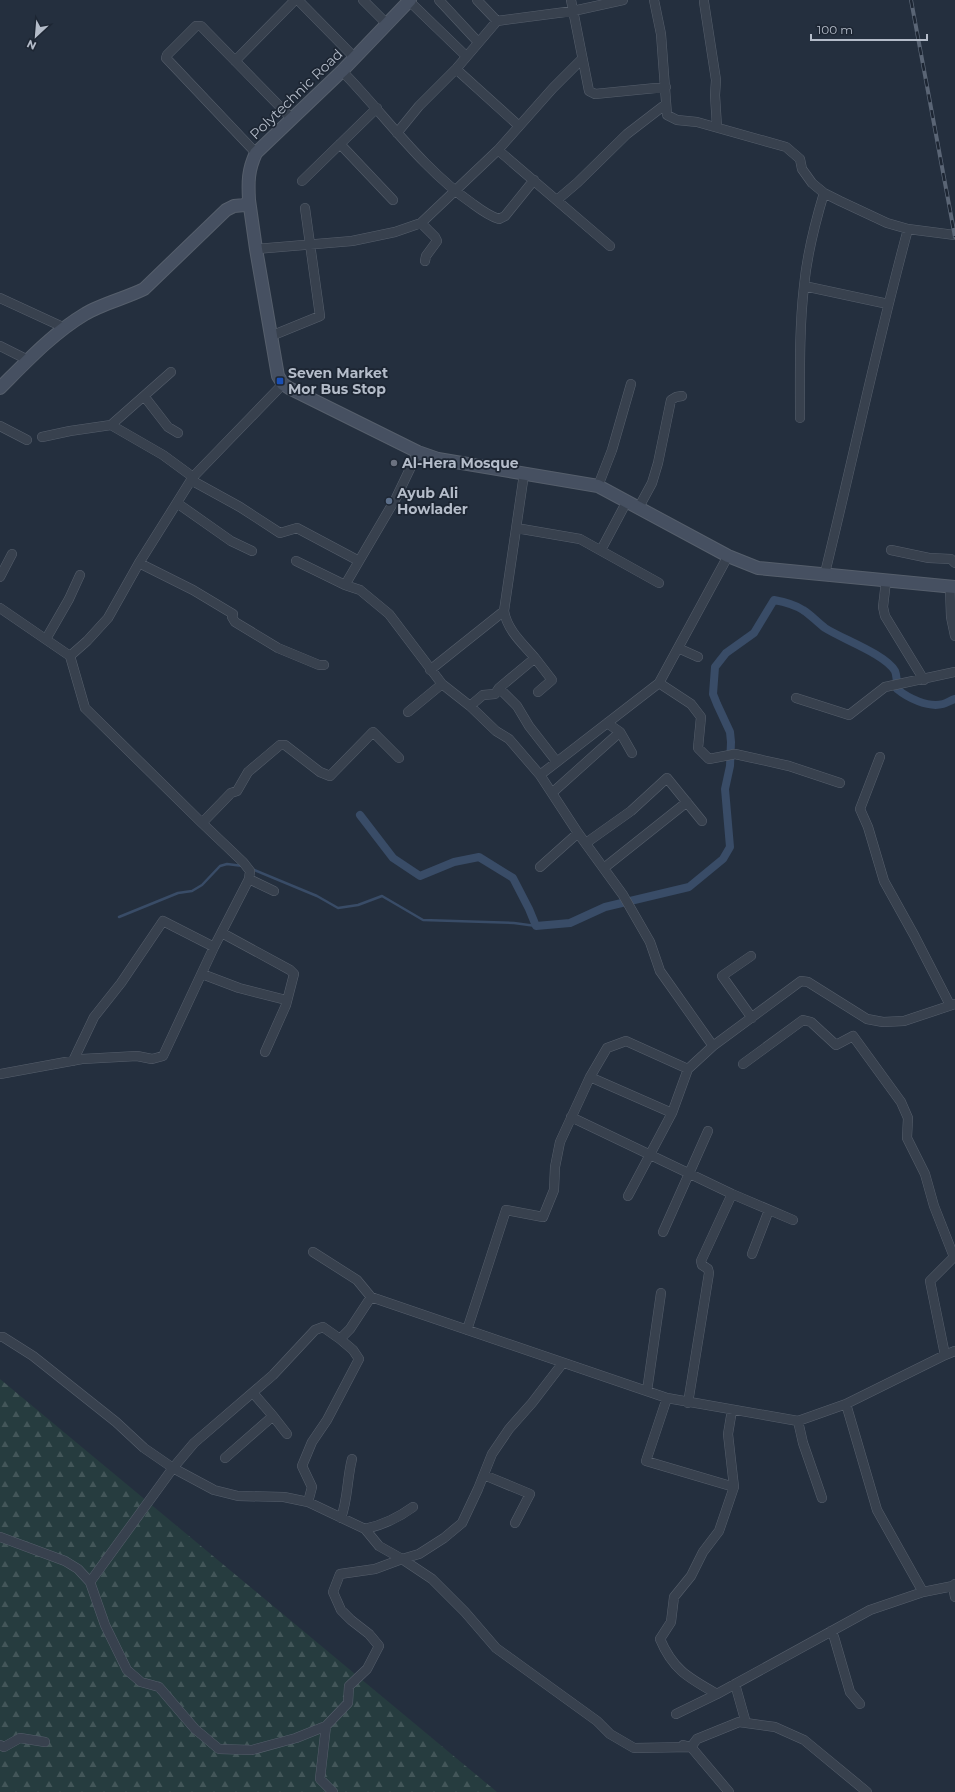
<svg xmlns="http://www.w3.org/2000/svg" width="955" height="1792" viewBox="0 0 955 1792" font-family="Montserrat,sans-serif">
<defs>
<pattern id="forest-firs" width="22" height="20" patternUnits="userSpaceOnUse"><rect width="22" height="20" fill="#263c3f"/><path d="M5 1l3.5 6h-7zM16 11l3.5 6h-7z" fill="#435659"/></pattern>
</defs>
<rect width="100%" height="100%" fill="#242f3e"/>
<!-- forest -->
<path fill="url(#forest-firs)" d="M0,1379l497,413h-497z"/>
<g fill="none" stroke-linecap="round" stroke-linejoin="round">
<!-- stream -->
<path stroke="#394c67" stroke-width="2.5" d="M252,869l65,27 21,12 20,-3 24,-9 41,24 91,3 22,3
M119,917l59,-24 14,-2 10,-6 18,-19 7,-2 16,2"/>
<!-- canal -->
<path stroke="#394c67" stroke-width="8" d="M360,815l33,43 27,18 34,-14 25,-5 34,21 16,31 7,17 34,-3 35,-16 84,-20 34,-28 7,-12 -5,-58 5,-23 1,-24 -1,-10 -13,-28 -4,-10 2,-27 11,-14 28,-20 20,-33c11,2 20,4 29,10 8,5 14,12 22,18 17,11 60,26 70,43 2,5 2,13 2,18 11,9 31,19 46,15 4,-1 8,-4 12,-5"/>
<!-- street casing -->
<g stroke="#565f6c" stroke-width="10">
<path id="street" d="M298,0l57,58
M363,0l24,24
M439,0l39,42
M477,0l20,21 76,-10 50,-11
M571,0l18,91 6,3 71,-7
M654,0l7,34 6,81 10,5 20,2 89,25 14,12 2,10 10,14 12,10 16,8 47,22 21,6 47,6
M409,1l57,55
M704,2l12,78 -1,15 2,32
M235,61l60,-61
M456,69l63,57
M342,71c43,44 79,97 131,133 8,6 16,12 26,15l6,-3 29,-36
M397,133l22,-27 37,-37 41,-48
M340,144l53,56
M498,150l112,96
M256,153l-90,-95 1,-3 29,-29h5l91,93
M302,181l75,-73
M557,200l20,-17 50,-49 39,-30
M421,223l14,14 2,4 -11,15 -1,5
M256,249l96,-8 43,-9 26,-9 77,-73 55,-62 29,-29
M804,286l84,18
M0,298l65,30
M271,336l49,-20 -15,-108
M0,346l28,14
M144,396l24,31 10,6
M800,418c0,-44 -1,-88 4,-132 3,-32 11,-63 20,-93
M111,425l60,-53
M0,426l27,14
M42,437l28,-6 41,-6 52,30 30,22
M524,474l-20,137c3,19 19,33 31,47
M191,480l49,27 40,26 17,-5 62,33
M598,486l14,-36 19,-66
M177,503l54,38 21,10
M639,507l13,-24 6,-20 13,-63 5,-3 6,-1
M516,528l64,11 79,44
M601,550l26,-49
M891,550l38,8 22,1 4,4
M296,561l49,24 15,5 29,24 53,70 28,22
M139,563l54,27 40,24 -1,3 3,5 43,26 41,17h5
M825,573c28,-114 52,-230 83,-344
M0,577l12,-23
M886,581l-3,26 2,9 39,64
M345,585l51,-87 22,-46
M950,587l1,30 4,19
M0,608l70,48 15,52 117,115 41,39 7,9 -1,8 -35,68 -51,109 -11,3 -15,-3 -55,3 -82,15
M46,639l23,-40 11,-24
M678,648l20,9
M70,656l17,-15 21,-23 31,-55 54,-86 90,-93
M430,670l74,-59
M659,683l32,21 10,13 -3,31 11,11 26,-5 54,12 51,17
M499,688l18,18 12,20 28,36
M538,692l14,-12 -17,-22 -36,30 -4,6 -12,1 -13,11 26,25 13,8 31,36 38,58 45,62 27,47 10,29 53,75
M796,698l53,17 36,-28 70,-15
M408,712l34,-28
M607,723l13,9 12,21
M880,757l-20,52 8,18 16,54 30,54 36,70
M540,775l119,-92 69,-127
M552,793l68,-61
M202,823l29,-30 6,-2 11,-19 32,-27h5l35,27 10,4 43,-44 26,26
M586,843l45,-32 36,-33 35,43
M540,867l38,-34
M604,868l83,-66
M249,879l25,12
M222,933l68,37 4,4 -8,31 -21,47
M751,956l-29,20 30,42
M202,974l37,14 47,12
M73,1061l21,-44 27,-34 42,-62 51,26
M743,1064l60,-44 8,2 25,23 17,-9 48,66 7,16 -1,20 18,36 9,32 20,51 -24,24 15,74
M672,1113l-82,-36 17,-29 19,-7 62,28
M571,1117l161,77 61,26
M628,1196l44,-83 16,-44 25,-23 88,-65 7,1 59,37 16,3 21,-1 51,-17
M663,1232l45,-101
M313,1252l44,28 14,17 -21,32 -10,10 -17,-12 -8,3 -42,45 -79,68 -21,25 41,22 24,6 46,1 24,5 57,27 14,17 23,13 -27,10 -35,5 -7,18 8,18 10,10 18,14 10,12 -12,23 -18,17 -1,17 -22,23 -6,53 13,13
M752,1254l17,-44
M371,1297l296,101 -21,63 88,26
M467,1330l39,-120 37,7 11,-27 1,-23 5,-25 30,-65
M0,1337h3l30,19 83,66 28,26 29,20 -83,114
M647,1391l14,-98
M667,1398l131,23 48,-17 99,-49 10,-4
M688,1403l21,-130 -1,-4 -6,-4 -1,-4 31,-67
M846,1404l31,106 46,82
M732,1410l-4,24 6,53 -15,44 -16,21 -12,24 -17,21 -3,25 -11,17c13,31 29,39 57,55l153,-84 53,-18 30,-6 2,-2
M273,1416l14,18
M798,1421l5,22 19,55
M225,1458l48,-42 -20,-23
M484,1475l46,19 -15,29
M308,1502l4,-15 -10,-21 10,-24 15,-22 32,-61 -6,-9 -13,-11
M341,1518c7,-19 6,-40 11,-59
M365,1529c18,-4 33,-11 48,-22
M0,1537l65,24 13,8 12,13 15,43 22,45 14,12 18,5 36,42 24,20 33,1 44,-12 30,-12
M402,1559l30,20 33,33 31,36 101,73 13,13 24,14 57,-1 -8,-2
M402,1559l17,-5 25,-16 18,-15 16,-34 14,-35 17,-25 23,-26 30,-39
M953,1586l2,11
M831,1631l3,6 16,55 10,12
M735,1684l11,39
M676,1714l41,-20
M0,1745l4,2 16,-9 25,4
M729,1792l-38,-45 6,-8 42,-17 36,5 29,13 63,52"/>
</g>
<!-- secondary casing -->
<g stroke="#565f6c" stroke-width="14">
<path id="secondary" d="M249,200l7,49 22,127 5,8 6,4 129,64 20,7 160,27 130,70 30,12 197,19
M0,388c26,-26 53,-55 85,-74 16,-10 41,-16 59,-25l82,-79 8,-4 11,-1 4,-5c-1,-18 -1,-30 7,-47l86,-82 68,-71"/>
</g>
<!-- street -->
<use href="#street" stroke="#38414e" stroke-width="9"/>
<!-- secondary -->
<use href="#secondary" stroke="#465061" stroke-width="12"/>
<!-- rail casing -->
<g stroke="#5a6575" stroke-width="4">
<path id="rail" d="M911,0l44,237"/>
</g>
<!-- rail -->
<use href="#rail" stroke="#1d2633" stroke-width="2.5" stroke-dasharray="8" stroke-linecap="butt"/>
</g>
<!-- markers -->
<rect fill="#1a4fb4" stroke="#1d2633" stroke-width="1.5" x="276" y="377" width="8" height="8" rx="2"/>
<circle fill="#6b7280" stroke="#1d2633" stroke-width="1.5" cx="394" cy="463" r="4"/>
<circle fill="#5c6f8a" stroke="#1d2633" stroke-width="1.5" cx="389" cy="501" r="4"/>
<g text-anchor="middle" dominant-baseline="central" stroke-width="3.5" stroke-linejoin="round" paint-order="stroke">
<!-- street labels -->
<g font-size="14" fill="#b4bcc9" stroke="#1d2633">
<text transform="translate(296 94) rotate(-44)">Polytechnic Road</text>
</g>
<!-- poi labels -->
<g font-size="14" font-weight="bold" fill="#b4bcc9" stroke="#1d2633" text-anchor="start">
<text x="288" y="373">Seven Market<tspan x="288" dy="16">Mor Bus Stop</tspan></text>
<text x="402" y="463">Al-Hera Mosque</text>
<text x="397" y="493">Ayub Ali<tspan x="397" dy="16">Howlader</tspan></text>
</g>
</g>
<!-- north arrow -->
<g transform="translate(36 36) rotate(206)" stroke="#1d2633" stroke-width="3" paint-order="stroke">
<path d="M0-3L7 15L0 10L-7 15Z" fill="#b4bcc9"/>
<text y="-6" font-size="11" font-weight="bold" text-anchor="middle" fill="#b4bcc9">N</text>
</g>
<!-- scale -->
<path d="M811 34v6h116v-6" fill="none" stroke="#b4bcc9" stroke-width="2"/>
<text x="817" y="34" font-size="12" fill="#b4bcc9" stroke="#1d2633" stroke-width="3" paint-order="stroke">100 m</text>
</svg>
